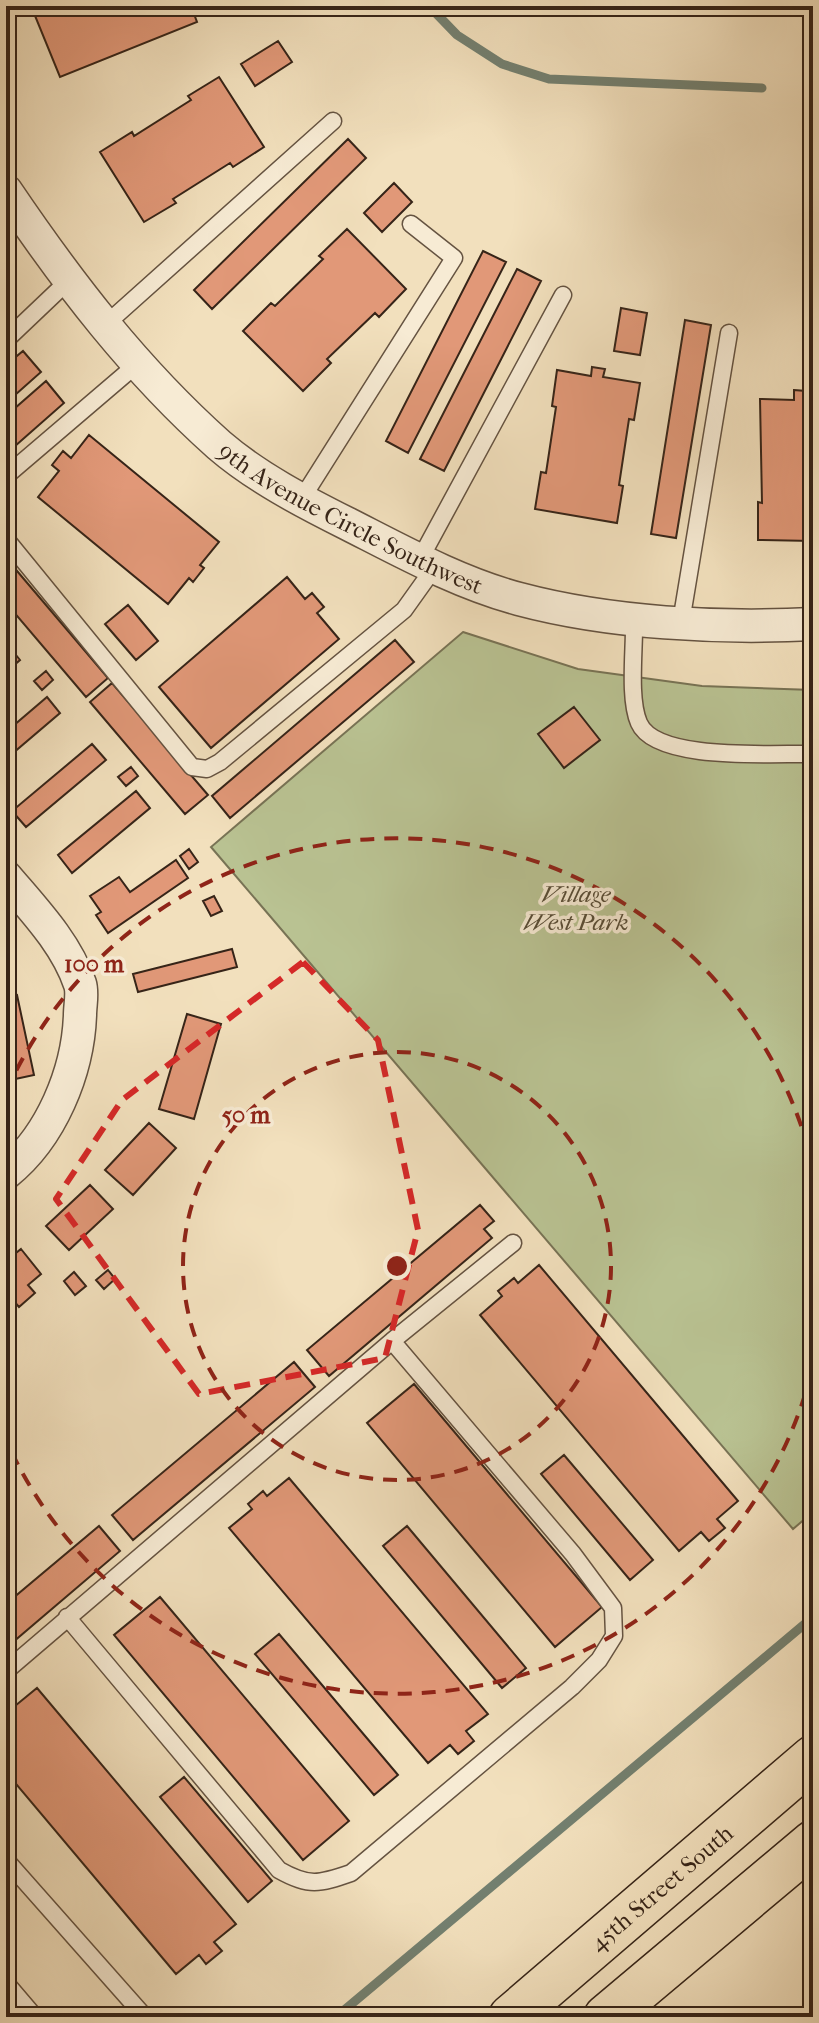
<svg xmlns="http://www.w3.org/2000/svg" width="819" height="2023" viewBox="0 0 819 2023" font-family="'IM FELL French Canon',serif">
<rect width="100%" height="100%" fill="#f2e0bd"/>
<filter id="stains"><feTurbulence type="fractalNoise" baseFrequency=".0025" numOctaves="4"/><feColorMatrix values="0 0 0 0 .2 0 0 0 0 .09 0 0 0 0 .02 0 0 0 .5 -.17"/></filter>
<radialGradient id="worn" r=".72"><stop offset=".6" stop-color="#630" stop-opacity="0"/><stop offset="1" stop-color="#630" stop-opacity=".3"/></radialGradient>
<!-- green -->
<path fill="#b9c292" stroke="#787355" stroke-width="2" d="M463,632l115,37 124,17 111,4v822l-20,17 -582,-682z"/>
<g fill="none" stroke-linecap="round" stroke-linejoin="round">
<!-- stream -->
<path stroke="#738070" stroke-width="9" d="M429,6l28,29 45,29 47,15 213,9
M336,2017l477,-400"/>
</g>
<!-- building -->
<path fill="#e19878" stroke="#362418" stroke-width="2" d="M31,6h160l6,16 -137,55z
M278,41l14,21 -37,24 -14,-22z
M219,77l45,70 -31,20 -3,-4 -57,36 3,4 -32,19 -44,-70 32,-20 2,4 57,-36 -3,-4z
M348,139l18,19 -154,151 -18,-19z
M394,183l18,19 -30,30 -18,-19z
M347,229l59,60 -27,28 -4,-4 -48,46 4,4 -28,28 -60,-60 28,-28 4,3 48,-47 -4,-3z
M483,251l23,11 -98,191 -22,-12z
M517,269l24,12 -97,190 -24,-12z
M621,308l26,5 -7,42 -26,-4z
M685,320l26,5 -35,213 -25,-4z
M23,351l18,21 -35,31v-38z
M592,367l13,2 -2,8 37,6 -6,37 -5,-1 -10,66 4,1 -6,37 -82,-14 6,-37 5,1 10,-66 -4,-1 5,-36 34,6z
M46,381l18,22 -58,51v-38z
M794,390l12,1v9h7v141l-55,-1v-38l4,1 -2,-104 34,1z
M89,435l130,107 -19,23 4,3 -11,14 -4,-4 -21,26 -130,-107 21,-26 -7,-6 11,-14 8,7z
M6,558l102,120 -22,19 -80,-94z
M287,577l18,22 7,-6 12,14 -7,6 22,26 -128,109 -52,-61z
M128,605l30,36 -22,19 -31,-36z
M395,640l19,22 -184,156 -18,-22z
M8,645l12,15 -14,12v-26z
M46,671l7,9 -11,10 -8,-9z
M112,683l96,112 -23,19 -95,-112z
M47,697l13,16 -54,46v-27z
M574,707l26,33 -36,28 -26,-34z
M92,744l14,16 -80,67 -14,-16z
M131,767l7,9 -12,10 -8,-9z
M136,791l14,17 -78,65 -14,-18z
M189,849l9,13 -9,7 -9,-13z
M176,860l12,18 -80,55 -12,-18 5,-3 -11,-16 29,-19 11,15z
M214,896l8,15 -11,5 -8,-15z
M232,949l5,18 -99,25 -5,-18z
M17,995l17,80 -28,6v-83z
M187,1014l34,10 -27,95 -35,-10z
M149,1123l27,25 -43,47 -28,-25z
M90,1185l23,24 -44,41 -23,-24z
M480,1205l14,16 -10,8 8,9 -163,138 -22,-26z
M21,1249l20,25 -13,11 7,8 -16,14 -7,-8 -6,5v-43z
M539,1265l199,236 -21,18 8,9 -16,13 -8,-9 -22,19 -199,-236 22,-19 -4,-5 16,-13 4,5z
M108,1270l7,9 -11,10 -8,-9z
M74,1272l12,14 -11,9 -11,-14z
M294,1362l21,25 -182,153 -21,-25z
M414,1384l188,223 -47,40 -188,-224z
M564,1455l89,105 -23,20 -89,-106z
M289,1478l199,236 -22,17 8,10 -16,13 -8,-9 -22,18 -199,-235 23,-19 -4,-5 15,-13 4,5z
M99,1526l21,25 -114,97v-44z
M407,1526l119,142 -24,20 -119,-142z
M160,1597l189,224 -46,39 -189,-225z
M279,1634l119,141 -24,20 -119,-141z
M37,1688l199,236 -22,18 8,9 -16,13 -7,-9 -23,19 -170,-202v-66l5,-4 4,4z
M184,1777l88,104 -24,21 -88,-105z"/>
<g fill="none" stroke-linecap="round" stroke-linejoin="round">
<!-- lane casing -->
<g stroke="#655341" stroke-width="19">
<path id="lane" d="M104,326l229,-205
M6,340l61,-58
M6,476l130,-111
M301,500l153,-242 -43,-34
M6,539l186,228 15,2 13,-7 184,-152 30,-42
M419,561l144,-266
M634,619c1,28 -6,79 5,104 17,39 134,30 174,31
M681,622l48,-289
M67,1617l212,253c30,17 40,14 72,3l221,-186 27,-27 15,-24 -1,-28 -40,-54 -181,-213
M6,1671l386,-330 121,-98
M6,1860l139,157
M6,1983l29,34"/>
</g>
<!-- street casing -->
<g stroke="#655341" stroke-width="35">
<g id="street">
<path id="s1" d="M6,191c63,93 129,179 213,254 37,32 85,57 129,79 55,28 111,59 171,75 90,24 201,30 294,25"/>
<path d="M6,877c28,33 60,66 74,107 3,9 0,21 0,31 -2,57 -29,122 -74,158"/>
</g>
</g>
<!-- primary casing -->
<g stroke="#362418" stroke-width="47">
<g id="primary">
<path id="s2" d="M511,2017l302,-259"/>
<path d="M606,2017l207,-174"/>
</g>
</g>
<!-- lane -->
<use href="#lane" stroke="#f7ebd4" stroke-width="16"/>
<!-- street -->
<use href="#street" stroke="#f7ebd4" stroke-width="32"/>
<!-- primary -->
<use href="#primary" stroke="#f2e0bd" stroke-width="44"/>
</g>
<!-- marked area -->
<path fill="none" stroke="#d62828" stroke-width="6" stroke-dasharray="16 10" stroke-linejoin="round" d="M303,962l75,78 40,190 -33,128 -186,36 -143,-195 66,-99z"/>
<!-- distance rings -->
<g fill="none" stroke="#8f2418" stroke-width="4" stroke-dasharray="14 10">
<circle cx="397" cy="1266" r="214"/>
<path d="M812 1370A428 428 0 0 1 6 1440M6 1092A428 428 0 0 1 812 1162"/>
</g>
<g text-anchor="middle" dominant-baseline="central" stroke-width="7" stroke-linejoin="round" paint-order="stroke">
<!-- street labels -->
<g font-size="24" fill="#362418" stroke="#f7ebd4">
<text stroke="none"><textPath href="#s1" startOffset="484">9th Avenue Circle Southwest</textPath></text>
<text stroke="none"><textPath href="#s2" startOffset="198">45th Street South</textPath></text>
</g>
<!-- park labels -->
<g font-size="24" font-style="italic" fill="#574c36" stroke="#f7ebd4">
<text x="576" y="894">Village<tspan x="576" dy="28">West Park</tspan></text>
</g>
</g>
<circle cx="397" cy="1266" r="12" fill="#8f2418" stroke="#f7ebd4" stroke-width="4"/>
<g font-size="24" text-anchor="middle" font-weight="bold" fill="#8f2418" stroke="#f7ebd4" stroke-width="7" stroke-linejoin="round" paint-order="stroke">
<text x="94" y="972">100 m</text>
<text x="246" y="1123">50 m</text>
</g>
<!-- margin -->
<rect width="819" height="2023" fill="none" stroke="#f2e0bd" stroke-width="32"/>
<rect x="8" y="8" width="803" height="2007" fill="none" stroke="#362418" stroke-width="4"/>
<rect x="16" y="16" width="787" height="1991" fill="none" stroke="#362418" stroke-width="2"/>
<rect width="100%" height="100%" filter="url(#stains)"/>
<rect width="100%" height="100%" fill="url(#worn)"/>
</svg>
